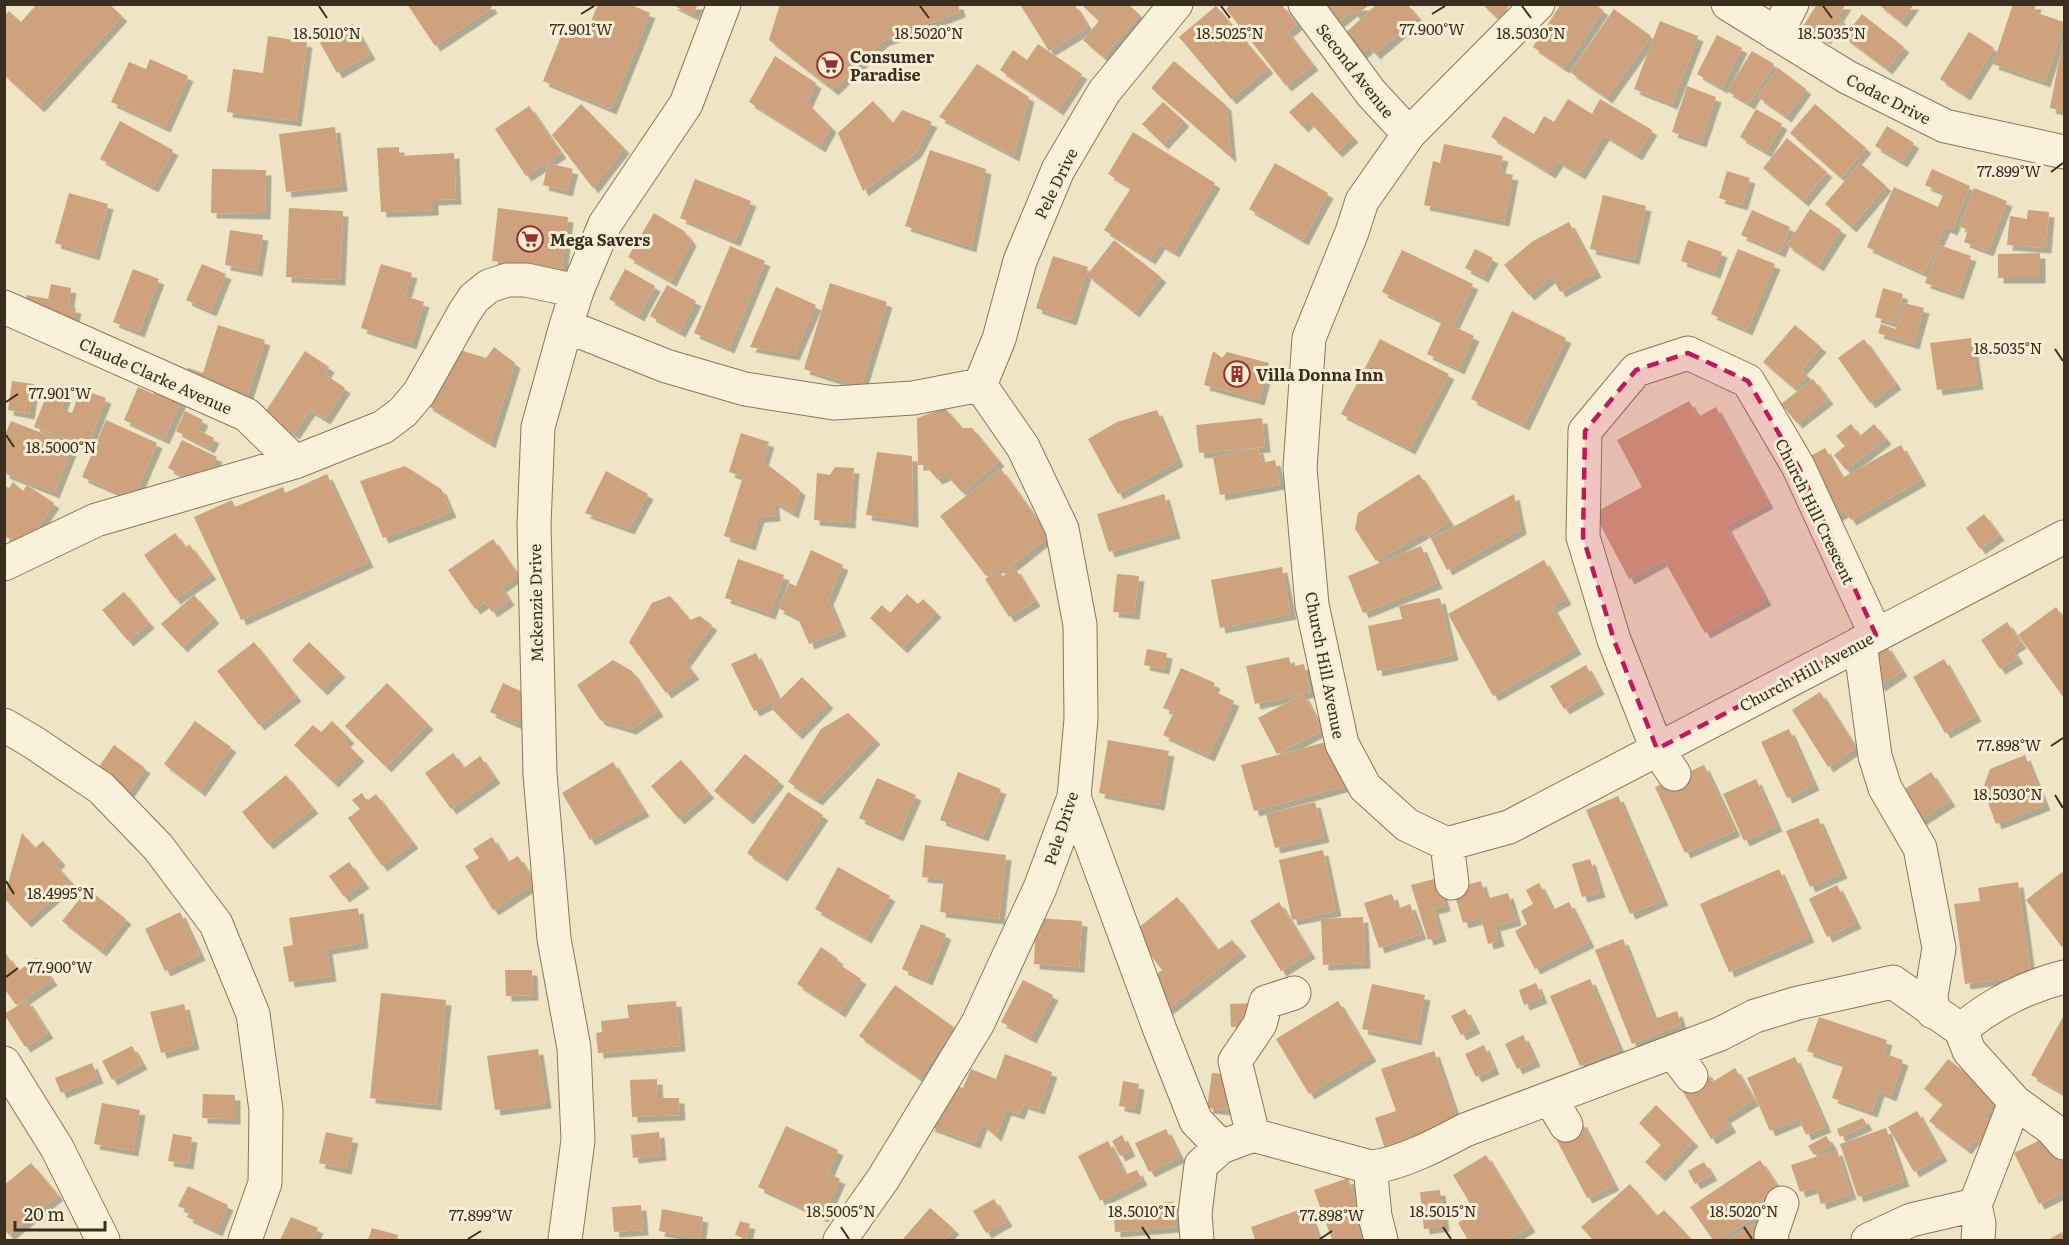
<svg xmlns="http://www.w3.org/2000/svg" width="2069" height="1245" viewBox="0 0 2069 1245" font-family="Literata,serif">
<defs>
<filter id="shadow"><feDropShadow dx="5.5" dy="5.5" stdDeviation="0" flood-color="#0004"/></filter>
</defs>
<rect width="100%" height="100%" fill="#efe5c5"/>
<!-- building -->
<path fill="#cda27b" filter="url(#shadow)" d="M37,4h72l13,12 -83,91 -35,-32v-59l5,-5 12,11z
M407,4h83l2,4 -57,38z
M598,4h31l21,9 -39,96 -68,-28 22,-55 21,8z
M671,4h27l-5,11z
M780,4h178l2,8 -77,29 -50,49 -64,-50z
M1023,4h51l14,23 -39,24 -28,-45z
M1081,4h47l12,11 -37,42 -20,-17 16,-19z
M1231,4h50l16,20 -9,8 25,33 -27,21 -60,-77z
M1377,4h30l11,13 -43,37 -6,-7 -12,10 -17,-19z
M1482,4h29l-13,15z
M1561,4h34l8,6 -39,58 -31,-21z
M1817,4h29l-8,13 5,4 -4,8 -5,-4 -9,14 -21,-14z
M1878,4h36l-13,18z
M2013,4h23l-2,8 30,10 -19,60 -52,-18z
M1324,5h45l-13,10 -4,-4 -13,11z
M1216,6l52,62 -37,31 -52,-62z
M1614,9l37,27 -44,62 -37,-26z
M1862,14l42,33 -17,22 -43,-32z
M1660,21l38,15 -26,68 -38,-15z
M353,24l17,30 -33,19 -17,-30z
M1969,32l25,16 -29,47 -25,-16z
M1717,35l25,13 -20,40 -25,-14z
M268,36l39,6 -11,79 -69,-9 6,-43 30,4z
M2063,39h1v72l-14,-3z
M1038,44l44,30 -24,36 -58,-40 13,-20 14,10z
M1752,51l22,13 -25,40 -22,-13z
M775,56l41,27 -9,20 24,24 -11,20 -71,-45z
M150,59l38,17 -23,51 -54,-25 18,-40 17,7z
M1174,61l52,44 5,52 -80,-69z
M977,64l52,33 -15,59 -75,-39z
M1778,68l28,21 -20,28 -28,-20z
M1687,86l29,11 -15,45 -29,-10z
M1312,92l41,45 -16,15 -28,-31 -6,6 -14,-15z
M1568,99l24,15 8,-15 52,31 -15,25 -33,-20 -24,39 -22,-13 -8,12 -59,-36 13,-21 30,18 10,-18 10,6z
M873,101l20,22 9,-13 30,12 -16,30 -53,39 -25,-58z
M1163,102l21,19 -21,23 -21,-20z
M581,104l43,44 -31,40 -41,-53z
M1815,104l51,44 -25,30 -51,-45z
M529,106l32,47 -35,23 -31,-47z
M1756,109l26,15 -16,28 -26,-15z
M120,121l53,29 -20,37 -53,-28z
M1887,126l27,17 -12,19 -27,-16z
M335,127l7,59 -56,6 -7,-58z
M1133,132l82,51 -41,69 -14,-8 -10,15 -46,-29 27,-42 -23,-14z
M1787,138l40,34 -24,29 -40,-33z
M1444,144l59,12 -4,16 14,3 -9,46 -80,-16 9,-44 7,2z
M399,147v9l55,-3 2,46 -23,1v10l-52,2 -4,-64z
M930,150l56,19 -15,78 -66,-21z
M548,163l25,6 -6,22 -24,-6z
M1275,163l53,30 -25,47 -54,-31z
M1860,163l26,23 -35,41 -26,-23z
M212,169l54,1 -1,44 -54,-1z
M1932,169l38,17 -18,44 -7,-3 -21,46 -57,-26 27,-60 44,20 6,-14 -19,-8z
M1727,171l23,7 -8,27 -23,-7z
M695,179l56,22 -16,40 -55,-23z
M1974,188l33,13 -19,50 -24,-9 4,-12 -9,-4z
M69,193l39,11 -14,51 -39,-12z
M1603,195l43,11 -12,53 -44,-10z
M289,208l54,3 -3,69 -54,-3z
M498,208l70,9 -6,52 -70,-8z
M1810,209l31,21 -23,36 -31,-21z
M1752,210l38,17 -10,25 -39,-17z
M2028,210l21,2 -3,36 -39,-3 3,-29 17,3z
M654,213l30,18 7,10 -20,40 -43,-24z
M1569,222l27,50 -36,20 -8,-16 -23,19 -25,-30 29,-24z
M230,230l33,5 -6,36 -32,-6z
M1114,240l47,37 -27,35 -47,-37z
M1688,240l34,12 -7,21 -34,-12z
M1939,245l32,11 -13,38 -33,-11z
M730,246l35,15 -36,87 -35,-15z
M1475,249l18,9 -10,19 -18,-9z
M1738,249l37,15 -28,66 -36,-16z
M1402,250l71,34 -20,42 21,10 -15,33 -32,-15 15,-33 -60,-29z
M2040,253v25h-42v-24z
M1053,256l35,11 -17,53 -35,-12z
M202,264l24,10 -15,37 -25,-11z
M381,264l31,9 -7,23 19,6 -13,42 -50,-16z
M133,269l26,10 -20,53 -26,-10z
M625,269l30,17 -16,30 -30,-17z
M830,283l57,19 -26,85 -57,-18z
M51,284l20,4 -3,18 8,2 -3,14 -50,-10 4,-17 21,4z
M667,285l29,16 -16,31 -30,-16z
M776,287l40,18 -22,50 -44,-8z
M1883,288l20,6 -9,29 -19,-6z
M1904,303l20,5 -10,36 -36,-11 3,-9 15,5z
M1512,311l54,27 -42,87 -53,-26z
M218,325l47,15 -20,63 -62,-20 5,-15 15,5z
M1795,325l26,22 -20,23 6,5 -12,14 -32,-27z
M1971,338l7,46 -41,6 -7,-47z
M1380,339l69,35 -39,75 -69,-35z
M1864,339l32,45 -26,19 -32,-45z
M494,347l21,16 -25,80 -63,-38 33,-55 26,8z
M305,351l24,16 -4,7 20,14 -20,31 -15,-9 -16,24 -30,-20z
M1213,351l9,7 5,-6 42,11 -10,37 -55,-15z
M1813,379l15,20 -31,24 -16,-19z
M12,381l22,3 -5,30 -21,-4z
M158,385l25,11 -19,43 -40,-19 14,-33 16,7z
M50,386l17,6 -6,16 11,5 9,-24 25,9 -19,49 -53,-20z
M1689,401l9,16 18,-10 52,96 -42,23 40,74 -61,33 -41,-73 -35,19 -35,-66 48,-26 -25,-47z
M945,408l17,20h10l27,33 -36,32 -17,-18 -9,4 -12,-14h-7l-1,-47z
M1157,410l21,51 -60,33 -30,-55 29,-17z
M185,411l18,9 -5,10 16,8 -5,10 -33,-17z
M1262,418l3,29 -66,6 -3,-28z
M106,420l51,23 -24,56 -51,-22z
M11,421l62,24 -19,48 -50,-20v-36z
M1851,424l9,12 14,-12 12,15 -40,31 -12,-15 11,-9 -9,-10z
M741,433l28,9 -6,19 37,29 -7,23 -19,-11 1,14 -16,1 -9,28 -26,-9 19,-59 -14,-5z
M182,440l35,17 -14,28 -35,-17z
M1901,445l20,35 -70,40 -6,-9 -10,6 -32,-57 22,-12 17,30z
M1258,448l3,15 14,-3 5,24 -60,11 -7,-38z
M877,452l35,4 1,66 -47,-7z
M405,466l36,23 10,23 -68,26 -23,-57z
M835,467l19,1 -4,55 -36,-3 3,-47 13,2z
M1001,469l48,67 -45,36 -6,-5 -12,9 -46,-60z
M606,471l42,23 -19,35 -44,-16z
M327,474l41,88 -127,58 -47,-103 38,-17 3,7 48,-20 2,6z
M1419,474l30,47 -21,16 -3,-5 -49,29 -21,-32 3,-16z
M13,482l10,9 4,-6 27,18 -27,40 -23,-6v-51l5,2z
M1164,494l11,39 -66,19 -12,-38z
M1514,494l7,35 -74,41 -16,-31z
M1984,514l15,21 -19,14 -14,-21z
M175,533l11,15 3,-4 22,30 -36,25 -31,-44z
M493,539l25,36 -17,12 8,13 -17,12 -7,-10 -10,7 -27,-39z
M1421,546l16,37 -74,30 -15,-37z
M811,550l32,15 -15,35 13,31 -32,13 -11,-26 -20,-10 11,-25 7,3z
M738,559l46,16 -14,39 -45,-16z
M1544,560l22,39 -14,8 24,42 -83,47 -45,-82z
M1282,567l9,47 -71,14 -9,-48z
M1015,568l20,33 -26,16 -24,-38 13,-8 5,5z
M1117,574l22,2 -5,38 -21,-2z
M124,592l25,31 -21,18 -26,-31z
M907,594l11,10 5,-5 13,13 -34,36 -32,-30 12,-13 8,8z
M194,595l20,23 -32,29 -21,-23z
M670,596l20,24 10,-4 12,9 -27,37 9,12 -28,19 -37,-51 23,-39z
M1440,598l13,57 -76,16 -9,-45 34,-7 -3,-13z
M2056,607l8,11v80l-46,-63z
M2007,622l14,21 -9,6 6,9 -18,11 -19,-29z
M254,642l42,54 -37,29 -42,-54z
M309,642l31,30 -18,18 -30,-30z
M1886,645l16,26 -22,15 -17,-26z
M1147,649l20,4 -3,16 -20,-4z
M756,653l22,46 -24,12 -23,-47z
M1289,657l2,10 13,-3 6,28 -55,12 -9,-38z
M1944,659l32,57 -31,17 -32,-56z
M613,660l19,11 26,40 -27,18 -31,-9 -23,-35z
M1586,665l13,24 -35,20 -14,-23z
M1181,668l34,15 -3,7 22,11 -25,55 -46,-21 11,-23 -11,-4z
M802,677l26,26 -31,31 -26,-26z
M387,683l41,41 -42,43 -41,-41z
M503,683l26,12 -12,29 -27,-12z
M1820,692l36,56 -28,19 -36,-57z
M1303,694l19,36 -45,24 -19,-36z
M848,713l27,26 -58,61 -29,-18 33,-53z
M195,721l36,26 -31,44 -36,-27z
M332,721l17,17 -4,4 14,14 -26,26 -39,-37 19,-20 8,7z
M1789,729l25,56 -27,13 -26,-56z
M1108,740l61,11 -10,54 -60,-12z
M1333,740l12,46 -91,25 -13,-46z
M114,745l31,23 -17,25 -32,-22z
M453,753l11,15 16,-12 15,22 -44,31 -26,-36z
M745,754l34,27 -31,38 -34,-28z
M2025,755l20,50 -49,19 -13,-35 7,-20z
M681,760l28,33 -30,26 -28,-33z
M613,762l31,49 -54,29 -28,-47z
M1704,765l31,66 -50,22 -30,-66z
M958,772l43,17 -18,47 -43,-16z
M1931,772l19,29 -37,24 -19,-29z
M286,775l27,33 -45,36 -26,-32z
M877,778l39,17 -18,41 -39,-18z
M1756,779l21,47 -33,15 -21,-47z
M788,792l35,23 -41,61 -35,-23z
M362,793l5,8 9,-7 37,49 -31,23 -34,-48 12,-9 -8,-9z
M1618,796l45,104 -33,14 -44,-104z
M1315,802l9,35 -49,11 -9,-34z
M1818,818l24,55 -32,14 -24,-56z
M22,833l13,15 8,-7 17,19 -4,5 15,17 -45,40 -22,-24z
M492,837l16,25 10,-6 17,27 -42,27 -28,-44 14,-8 -6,-9z
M925,845l81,10 -7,64 -59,-7 4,-33 -22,-2z
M1323,850l13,61 -44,9 -13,-60z
M1590,859l10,33 -18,5 -10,-33z
M349,862l15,21 -20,14 -15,-21z
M838,867l52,29 -24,42 -51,-29z
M1779,869l30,68 -80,35 -29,-68z
M2062,872l2,4v69l-2,2 -36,-47z
M1438,878l7,28 -12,3 8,27 -13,4 -17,-55z
M1481,881l5,18 22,-6 8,27 -21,6 4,15 -11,3 -7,-26 -18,5 -10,-34z
M2018,882l13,93 -66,9 -11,-80 26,-3 -2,-13z
M1539,883l14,27 16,-8 20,40 -54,27 -20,-38 12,-7 -6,-13 12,-7 -7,-14z
M1837,885l19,38 -29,14 -18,-38z
M88,889l38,30 -25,32 -39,-30z
M1392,894l5,15 13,-5 11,30 -42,14 -15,-45z
M1177,897l41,53 14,-10 9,11 -77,61 -21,-27 19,-15 -29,-38z
M1279,902l31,51 -29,18 -31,-50z
M358,908l5,35 -36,6 4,27 -42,6 -6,-35 10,-2 -4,-27z
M180,912l20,43 -35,16 -20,-42z
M1363,917l2,46 -42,2 -2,-46z
M1036,918l46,3 -3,46 -45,-3z
M921,924l25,10 -19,46 -25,-11z
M1623,939l31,80 23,-8 4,13 -49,20 -37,-94z
M821,947l17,12 -2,3 25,17 -21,33 -43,-28z
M6,954l12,17 19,-13 15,22 -36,25 -12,-17z
M505,970h27l1,25 -27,1z
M1590,979l30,71 -40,16 -30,-70z
M1023,980l30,15 -22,43 -30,-16z
M1536,983l6,15 -18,7 -5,-15z
M1372,984l53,11 -9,45 -54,-11z
M895,985l60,43 -36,50 -60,-42z
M381,993l65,7 -10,105 -66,-7z
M27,1000l21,33 -23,14 -21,-33z
M676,1001l4,45 -82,7 -2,-20 6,-1 -1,-11 28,-3 -2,-13z
M1338,1001l33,55 -62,38 -33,-55z
M1252,1003l1,23 -22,1 -1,-23z
M184,1004l10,40 -33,9 -11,-41z
M1465,1009l10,19 -14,7 -10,-19z
M2064,1015v79l-33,-19z
M1819,1017l68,23 -4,13 20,7 -12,36 -12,-5 -7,21 -40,-14 12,-34 -37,-13z
M1523,1035l12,26 -18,8 -12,-25z
M1484,1045l10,24 -18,8 -11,-23z
M132,1046l10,18 -30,16 -10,-19z
M538,1049l8,54 -51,7 -8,-54z
M1434,1051l25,73 -74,25 -10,-31 21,-7 -15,-42z
M1005,1054l47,18 -13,37 -16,-5 -4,10 -13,-4 -10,26 -14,-12 -7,19 -46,-17 17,-44 17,6 8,-19 25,10z
M1795,1057l31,70 -20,8 -7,-16 -29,12 -23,-53z
M1948,1059l50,39 -14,18 13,12 -14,18 -9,-7 -8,10 -37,-28 14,-17 -19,-15z
M92,1063l6,15 -37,15 -6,-15z
M1735,1068l19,32 -29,18 6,9 -20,12 -31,-52 26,-16 6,11z
M1212,1073l19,2 -4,35 -20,-2z
M657,1079l1,19h21l1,17 -48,2 -2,-37z
M1123,1081l16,3 -4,25 -16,-3z
M203,1094l32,1v24l-33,-1z
M102,1103l38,7 -7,41 -39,-7z
M1656,1105l37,36 -33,35 -15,-14 16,-17 -22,-22z
M1917,1111l25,45 -28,16 -26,-45z
M1863,1118l4,7 -27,12 -3,-8z
M1581,1121l33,64 -27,13 -33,-63z
M786,1126l52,24 -10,23 12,6 -17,38 -65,-30z
M1886,1128l18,53 -46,16 -18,-53z
M1166,1129l14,28 -31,15 -14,-29z
M326,1132l27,6 -7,31 -27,-6z
M659,1132l2,23 -28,3 -2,-23z
M173,1134l19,3 -4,27 -20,-3z
M2052,1134l12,24v34l-25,12 -25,-51z
M1122,1135l8,16 -10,5 -8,-15z
M1826,1136l6,9 -18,10 -6,-9z
M1108,1141l17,34 12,-5 5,10 -42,21 -22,-45z
M1837,1150l14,44 -30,10 -5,-17 -16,5 -9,-27z
M1486,1155l44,72 -23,13h-39l-10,-17 17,-11 -22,-37z
M1760,1160l25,37 -66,43h-6l-23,-33z
M1704,1162l8,13 -17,9 -7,-13z
M31,1163l27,32 -49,40 -5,-6v-44z
M1348,1178l21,59 -9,3h-28l-18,-50z
M1630,1184l27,32 7,-6 28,30h-99l-12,-13z
M188,1186l40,19 -11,26 -30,-14 3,-6 -12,-5z
M1440,1190l4,36 -20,3 -4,-37z
M994,1199l13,22 -21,12 -13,-22z
M1173,1202l2,25 -60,5 -1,-17 16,-1v-9z
M641,1205l2,25 -29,2 -2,-25z
M1307,1207l11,31 -6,2h-57l-4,-13z
M930,1208l24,21 -10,11h-42z
M662,1209l41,8 -3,22 -41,-8z
M291,1217l27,11 -6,12h-32z
M740,1221l10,3 -4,15 -11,-4z
M1754,1224l11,16h-37z
M372,1228l26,7 -1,5h-29z
M2062,1232l2,8h-16z"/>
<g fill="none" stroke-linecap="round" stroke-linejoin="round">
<!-- street casing -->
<g stroke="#8a775b" stroke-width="35">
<path id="street" d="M1305,4l66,89 38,41
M1538,4l-129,130 -47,67 -10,31 -43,106 -9,130 12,137 30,139 23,43 42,38 40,19 62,-17 555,-290
M1728,4l119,73 98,49 119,26
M1776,34l16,-30
M4,307l243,108 48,47
M566,326l100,40 79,23 89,14 79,-5 67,-13 19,-46 21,-78 38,-91 46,-78 72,-88
M4,564l92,-44 199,-58 88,-35 20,-15 16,-19 45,-80 10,-15 15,-12 18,-6h19l51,11
M1860,643l15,113 10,32 35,60 19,100 -8,48 2,16
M4,725l29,17 68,46 57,59 58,77 37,90 13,96 -1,73 -20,57
M1674,774l-17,-25 -43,-109 -31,-103 2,-106 51,-61 52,-17 60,28 50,85 78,169
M1074,797l86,233 36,91 25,26
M1447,844l5,39
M1961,1030c28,-25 67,-44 103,-53
M1673,1052l18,24
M4,1063l53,85 46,92
M1550,1098l16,27
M2015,1102l37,27 12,14
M1253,1135l-18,-74 25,-37 6,-22 28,-9
M1370,1167l5,49 6,24
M565,1240l13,-100 -4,-92 -20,-109 -14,-165 -6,-249 4,-98 28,-101 11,-35 28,-67 81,-120 38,-100
M840,1240l43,-61 95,-156 62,-135 34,-91 7,-78 -1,-94 -18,-96 -39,-82 -43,-62
M1197,1240l-2,-27 6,-48 20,-18 32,-12 117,32c29,-2 69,-23 95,-37l255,-96 35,-18 43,-13 95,-21 68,48 8,21 46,51 -40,103 4,19 -1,16
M1772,1240l-1,-5 11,-32
M1868,1240l43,-20 64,-15"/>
</g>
<!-- street -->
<use href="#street" stroke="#f9f1d9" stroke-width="33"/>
</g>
<!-- marked area -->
<path fill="#c2185b" fill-opacity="0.2" stroke="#c2185b" stroke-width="4.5" stroke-dasharray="12 8" stroke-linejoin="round" d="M1688,353l60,28 50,85 78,169 -219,114 -43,-109 -31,-103 2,-106 51,-61z"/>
<!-- ticks -->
<path fill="none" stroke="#3a2e1f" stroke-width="2" d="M319,6l8,12M920,6l9,12M1221,6l9,12M1522,6l9,12M1823,6l9,12M581,14l13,-8M1432,14l13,-8M2051,172l12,-9M2055,349l8,12M6,402l12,-8M6,435l8,12M2051,746l12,-8M2055,795l8,13M6,881l8,13M6,977l12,-9M841,1227l8,12M1142,1227l8,12M1443,1227l8,12M1744,1227l8,12M468,1239l13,-8M1320,1239l12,-8"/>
<!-- icons -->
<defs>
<g id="supermarket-ring" transform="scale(1.35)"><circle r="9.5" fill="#f6eed5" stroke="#9a302b" stroke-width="1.5"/><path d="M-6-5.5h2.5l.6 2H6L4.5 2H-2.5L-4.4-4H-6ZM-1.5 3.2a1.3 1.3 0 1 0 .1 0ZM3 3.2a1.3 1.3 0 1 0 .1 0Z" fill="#9a302b"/></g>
<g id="building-ring" transform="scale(1.35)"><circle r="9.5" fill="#f6eed5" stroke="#9a302b" stroke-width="1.5"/><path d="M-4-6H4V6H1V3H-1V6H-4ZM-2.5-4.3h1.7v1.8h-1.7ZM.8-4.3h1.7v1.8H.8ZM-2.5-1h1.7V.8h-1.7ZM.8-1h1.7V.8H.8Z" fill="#9a302b"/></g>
</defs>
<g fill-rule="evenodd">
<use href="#supermarket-ring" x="830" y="65"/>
<use href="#supermarket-ring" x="530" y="239"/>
<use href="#building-ring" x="1237" y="374"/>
</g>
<g text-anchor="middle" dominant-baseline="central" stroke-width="6" stroke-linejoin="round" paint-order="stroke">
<!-- poi labels -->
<g font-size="16" font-weight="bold" fill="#3a2e1f" stroke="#f6eed5" text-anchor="start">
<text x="850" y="56">Consumer<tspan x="850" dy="18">Paradise</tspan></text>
<text x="550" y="239">Mega Savers</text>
<text x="1256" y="374">Villa Donna Inn</text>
</g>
<!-- street labels -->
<g font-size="16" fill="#3a2e1f" stroke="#f6eed5">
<text transform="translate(1356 70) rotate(52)">Second Avenue</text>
<text transform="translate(1889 98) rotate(27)">Codac Drive</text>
<text transform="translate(1055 183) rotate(-64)">Pele Drive</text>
<text transform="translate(156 375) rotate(24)">Claude Clarke Avenue</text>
<text transform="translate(1816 511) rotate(64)">Church Hill Crescent</text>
<text transform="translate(535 603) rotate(-91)">Mckenzie Drive</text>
<text transform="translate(1326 665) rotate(79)">Church Hill Avenue</text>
<text transform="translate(1806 671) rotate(-28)">Church Hill Avenue</text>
<text transform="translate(1060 828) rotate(-72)">Pele Drive</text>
</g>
</g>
<g font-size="15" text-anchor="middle" fill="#3a2e1f" stroke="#f6eed5" stroke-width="6" stroke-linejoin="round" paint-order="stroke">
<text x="581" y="35">77.901°W</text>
<text x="1432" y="35">77.900°W</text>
<text x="327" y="39">18.5010°N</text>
<text x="929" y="39">18.5020°N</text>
<text x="1230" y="39">18.5025°N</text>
<text x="1531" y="39">18.5030°N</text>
<text x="1832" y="39">18.5035°N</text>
<text x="2009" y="177">77.899°W</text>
<text x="2008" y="354">18.5035°N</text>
<text x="60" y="399">77.901°W</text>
<text x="61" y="453">18.5000°N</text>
<text x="2009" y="751">77.898°W</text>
<text x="2008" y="800">18.5030°N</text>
<text x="61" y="899">18.4995°N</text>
<text x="60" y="973">77.900°W</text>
<text x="841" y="1217">18.5005°N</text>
<text x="1142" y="1217">18.5010°N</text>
<text x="1443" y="1217">18.5015°N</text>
<text x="1744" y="1217">18.5020°N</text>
<text x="481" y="1221">77.899°W</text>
<text x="1332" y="1221">77.898°W</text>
</g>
<!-- border -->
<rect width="2069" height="1245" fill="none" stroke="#3a2e1f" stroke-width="12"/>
<!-- scale -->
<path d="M15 1221v9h90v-9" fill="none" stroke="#3a2e1f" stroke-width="3"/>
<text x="24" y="1221" font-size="18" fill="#3a2e1f" stroke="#f6eed5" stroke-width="4.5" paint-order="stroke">20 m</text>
</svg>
